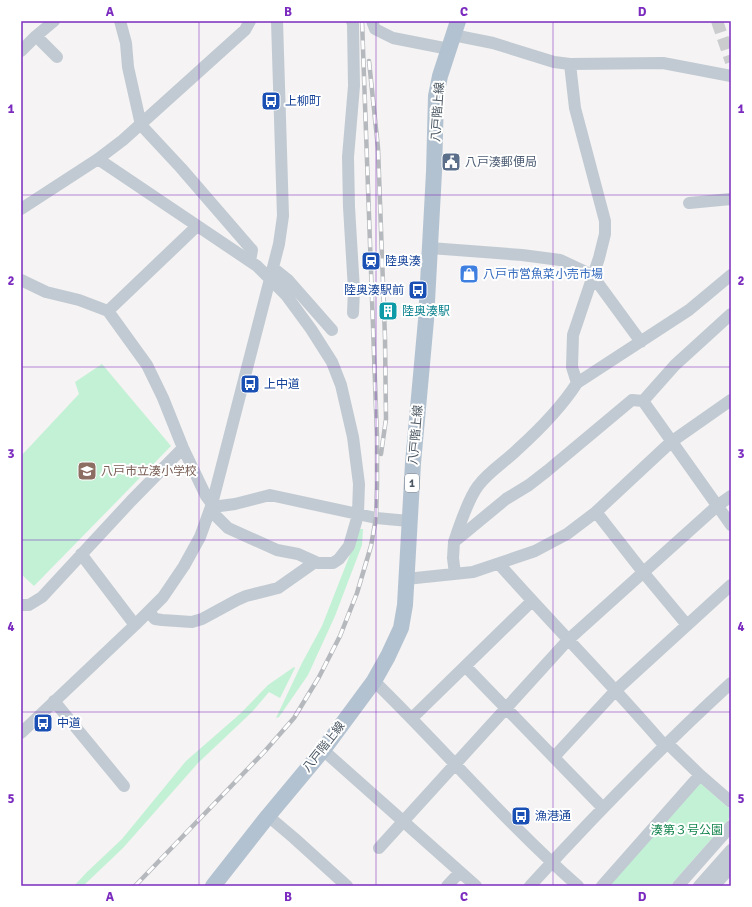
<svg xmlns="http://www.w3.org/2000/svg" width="752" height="907" viewBox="0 0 752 907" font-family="Signika,'Noto Sans JP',sans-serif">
<rect width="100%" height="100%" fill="#f5f3f3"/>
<!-- green -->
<path fill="#c3f1d5" d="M102,364l69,82 -137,140 -13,-12v-118l58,-62 -4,-12z
M360,529h3l-1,16 -27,71 -27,59 -29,42 -3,1 26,-55 20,-37z
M294,667l1,1 -15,30 -11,-6 -17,20 -54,51 -75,85 -40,38h-9l12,-13 36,-34 64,-78 55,-48 27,-28z
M698,781l33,29 -2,9 -59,67h-65z"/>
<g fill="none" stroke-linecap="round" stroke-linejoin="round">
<!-- minor-tunnel -->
<path stroke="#caccce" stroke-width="12" stroke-dasharray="12 6" stroke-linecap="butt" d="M717,21l14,41"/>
<!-- minor -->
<path stroke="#c1cad2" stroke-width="12" d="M120,21l6,22 2,24 13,58 40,43 71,82 -2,11
M352,21l1,3 1,62 -6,71 1,50 5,83 -1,23
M372,21l3,8 18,9 56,11
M453,35l40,8 61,19 16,2 93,-1 68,13
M36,36l21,21
M21,51l15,-15 18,-15
M570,64l5,44 30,113v13l-6,24 -26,77 -1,32 5,16
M98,159l159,107 29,29 25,34 21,33 9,23 12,52 6,47 -1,29 -2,9 -7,24 -10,13 -6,4h-15l-20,-9 -21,-4 -49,-22 -11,-11
M689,203l42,-4
M21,209l77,-50 25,-19 122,-110 5,-9
M430,248l92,7 38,5 32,15 49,67
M273,268l15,12 44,50
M21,280l25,12 33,8 29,11 39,54 16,33 20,50 23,48 6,8 8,2 15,-2 35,-9 106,23 33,3
M108,311l89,-85
M643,401l32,-36 56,-51
M596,512l47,60 44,53
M454,542c5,-15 14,-43 24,-56 11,-15 27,-24 40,-37 22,-20 43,-41 59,-66l112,-73 42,-35
M81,554l54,71
M499,564c54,61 112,119 165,181
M455,574l-2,-16 1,-16 52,-43 23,-14 18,-14 85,-71 11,1 88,124
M406,579l67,-7 62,-21 32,-17 29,-22 75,-70 60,-42
M21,605h8l13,-8 89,-96 52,-53
M149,612l6,7 7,1 30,2 10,-3 35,-19 9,-4 32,-8 37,-26
M466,667l137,141
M374,681c69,67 131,141 204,205
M54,701l70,85
M412,718l120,-117
M21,733l114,-108 28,-28 21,-31 16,-29 12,-33 67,-260 4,-28 -6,-195
M667,743l33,32 31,27
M323,750l153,136
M554,757l62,-67 115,-105
M268,816l26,22 53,48
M379,848l189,-208 149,-134 14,-10
M447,886l13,-14
M530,886c64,-70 131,-139 201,-203
M602,886l98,-111
M678,886l53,-60
M699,886l32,-36
M714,886l17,-19"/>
<!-- major -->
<path stroke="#b3c2d1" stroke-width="16" d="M213,886l55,-70 55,-66 51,-69 14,-25 13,-28 4,-23 8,-142 13,-143 8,-148 2,-76 4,-20 18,-55"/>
<!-- rail casing -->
<g stroke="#b5b8bd" stroke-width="4.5">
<path id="rail" d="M369,61l9,87 7,190 1,81 -5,35
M135,886l130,-135 29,-33 25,-41 21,-41 17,-43 14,-47 5,-28 1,-32v-49l-15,-416"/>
</g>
<!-- rail -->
<use href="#rail" stroke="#fff" stroke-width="3" stroke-dasharray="9" stroke-linecap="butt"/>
</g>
<!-- grid -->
<path fill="none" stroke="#7b2cbf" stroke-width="1" stroke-opacity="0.55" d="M199,21v865M376,21v865M553,21v865M21,195h710M21,367h710M21,540h710M21,712h710"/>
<!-- icons -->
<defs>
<g id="bus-square" transform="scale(1)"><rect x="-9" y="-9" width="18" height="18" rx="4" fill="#1a4fb4" stroke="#fff"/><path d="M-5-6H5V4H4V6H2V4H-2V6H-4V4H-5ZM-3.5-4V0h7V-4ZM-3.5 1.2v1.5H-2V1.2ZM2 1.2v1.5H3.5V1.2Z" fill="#fff"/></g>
<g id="civic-square" transform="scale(1)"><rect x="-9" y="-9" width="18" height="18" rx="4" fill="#5c6f8a" stroke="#fff"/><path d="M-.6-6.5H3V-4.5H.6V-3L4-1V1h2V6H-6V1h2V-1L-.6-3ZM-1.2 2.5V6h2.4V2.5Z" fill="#fff"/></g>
<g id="station-square" transform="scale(1)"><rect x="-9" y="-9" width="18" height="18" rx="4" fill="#1a4fb4" stroke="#fff"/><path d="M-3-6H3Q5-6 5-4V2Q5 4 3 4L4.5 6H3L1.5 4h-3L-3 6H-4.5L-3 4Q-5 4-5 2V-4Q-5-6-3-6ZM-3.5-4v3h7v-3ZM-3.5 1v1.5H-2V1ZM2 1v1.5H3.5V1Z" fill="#fff"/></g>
<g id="shop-square" transform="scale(1)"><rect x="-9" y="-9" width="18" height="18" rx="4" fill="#3f7fe0" stroke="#fff"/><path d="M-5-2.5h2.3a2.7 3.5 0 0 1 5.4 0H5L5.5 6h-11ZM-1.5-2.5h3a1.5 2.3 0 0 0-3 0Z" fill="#fff"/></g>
<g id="building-square" transform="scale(1)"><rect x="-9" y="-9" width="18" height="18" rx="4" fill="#0f9aa8" stroke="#fff"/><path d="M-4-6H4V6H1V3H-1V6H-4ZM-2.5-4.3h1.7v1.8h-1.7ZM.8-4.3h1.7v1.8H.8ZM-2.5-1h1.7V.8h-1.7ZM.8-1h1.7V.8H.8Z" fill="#fff"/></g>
<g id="school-square" transform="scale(1)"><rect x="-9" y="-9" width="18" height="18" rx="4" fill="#8d6e63" stroke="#fff"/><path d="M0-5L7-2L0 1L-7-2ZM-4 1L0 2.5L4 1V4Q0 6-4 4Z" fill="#fff"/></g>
</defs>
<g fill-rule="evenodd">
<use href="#bus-square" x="271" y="101"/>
<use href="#civic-square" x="451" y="162"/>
<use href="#station-square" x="371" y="261"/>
<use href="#shop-square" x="469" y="274"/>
<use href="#bus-square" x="418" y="290"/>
<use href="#building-square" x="388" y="311"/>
<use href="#bus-square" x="250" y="384"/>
<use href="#school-square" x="87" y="471"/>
<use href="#bus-square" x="43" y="723"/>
<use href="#bus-square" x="521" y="816"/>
</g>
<g text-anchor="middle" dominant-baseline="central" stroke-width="4" stroke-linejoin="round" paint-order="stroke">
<!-- shield labels -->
<rect fill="#fff" stroke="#808990" stroke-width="1" x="405" y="474" width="14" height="18" rx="3"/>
<g font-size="11" font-weight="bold" fill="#4a5661">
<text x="412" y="483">1</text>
</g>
<!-- transit labels -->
<g font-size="12" fill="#164399" stroke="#fff" text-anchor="start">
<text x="285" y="101">上柳町</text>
<text x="385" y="261">陸奥湊</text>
<text x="404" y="290" text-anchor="end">陸奥湊駅前</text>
<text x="264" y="384">上中道</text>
<text x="57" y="723">中道</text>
<text x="535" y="816">漁港通</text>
</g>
<!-- street labels -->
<g font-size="12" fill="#4a5661" stroke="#fff">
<text transform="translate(438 112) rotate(-86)">八戸階上線</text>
<text transform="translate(416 435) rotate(-85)">八戸階上線</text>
<text transform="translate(324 747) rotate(-52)">八戸階上線</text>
</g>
<!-- service labels -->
<g font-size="12" fill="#4e5e75" stroke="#fff" text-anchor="start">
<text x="465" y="162">八戸湊郵便局</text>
</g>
<!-- shop labels -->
<g font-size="12" fill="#366cbe" stroke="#fff" text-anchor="start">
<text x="483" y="274">八戸市営魚菜小売市場</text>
</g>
<!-- culture labels -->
<g font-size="12" fill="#0d838f" stroke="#fff" text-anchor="start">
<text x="402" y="311">陸奥湊駅</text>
</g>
<!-- education labels -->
<g font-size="12" fill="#785e54" stroke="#fff" text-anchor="start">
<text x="101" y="471">八戸市立湊小学校</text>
</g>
<!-- park labels -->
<g font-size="12" fill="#17864f" stroke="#fff">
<text x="687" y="830">湊第３号公園</text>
</g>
</g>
<!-- border -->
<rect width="752" height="907" fill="none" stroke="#ffffff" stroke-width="44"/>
<rect x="22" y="22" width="708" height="863" fill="none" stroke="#7b2cbf" stroke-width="1.5"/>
<g font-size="13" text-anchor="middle" font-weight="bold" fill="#7b2cbf">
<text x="110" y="16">A</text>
<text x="288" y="16">B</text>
<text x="464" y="16">C</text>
<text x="642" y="16">D</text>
<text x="11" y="113">1</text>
<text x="741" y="113">1</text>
<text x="11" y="285">2</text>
<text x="741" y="285">2</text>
<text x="11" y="458">3</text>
<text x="741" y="458">3</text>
<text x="11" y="631">4</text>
<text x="741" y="631">4</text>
<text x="11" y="803">5</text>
<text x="741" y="803">5</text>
<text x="110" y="901">A</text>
<text x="288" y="901">B</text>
<text x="464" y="901">C</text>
<text x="642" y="901">D</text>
</g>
</svg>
